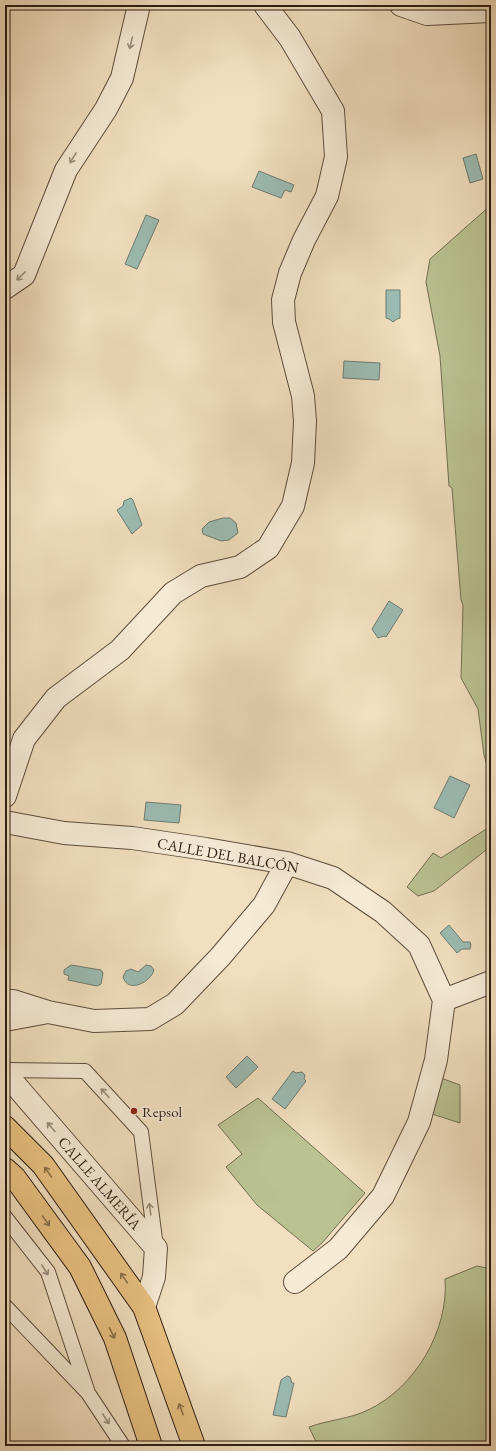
<svg xmlns="http://www.w3.org/2000/svg" width="496" height="1451" viewBox="0 0 496 1451" font-family="'EB Garamond',serif">
<rect width="100%" height="100%" fill="#f1dfbf"/>
<filter id="stains"><feTurbulence type="fractalNoise" baseFrequency=".005" numOctaves="4"/><feColorMatrix values="0 0 0 0 .2 0 0 0 0 .09 0 0 0 0 .02 0 0 0 .5 -.17"/></filter>
<radialGradient id="worn" r=".72"><stop offset=".6" stop-color="#630" stop-opacity="0"/><stop offset="1" stop-color="#630" stop-opacity=".3"/></radialGradient>
<!-- green -->
<path fill="#bac292" stroke="#726f52" d="M491,205v574l-7,-24 -6,-46 -17,-31 2,-73 -2,-5 -9,-112 -3,-2 -9,-130 -14,-74 4,-23z
M491,826v20l-57,45 -16,5 -11,-9 26,-34 8,5z
M441,1078l19,7v38l-28,-9z
M258,1098l107,95 -43,50 -9,8 -56,-46 -31,-38 16,-13 -24,-29z
M477,1266l10,2 4,-2v180h-168v-2h-6l-8,-17c19,-7 41,-8 59,-17 47,-22 81,-80 77,-131z"/>
<!-- water -->
<path fill="#9bbcb3" stroke="#6e7c72" d="M476,154l7,25 -13,4 -7,-25z
M259,171l35,14 -3,7 -6,-2 -4,8 -29,-11z
M146,215l13,5 -22,49 -12,-5z
M386,290h14v28l-3,1 -4,3 -4,-3 -3,-1z
M344,361l36,2 -1,17 -36,-2z
M131,498l2,2 9,25 -10,9 -15,-24 6,-4 1,-5z
M223,518h7l6,5 2,10 -9,7 -8,1 -18,-7 -1,-5 7,-7z
M389,601l14,9 -17,27 -2,-1 -6,2 -6,-9z
M450,776l20,9 -16,33 -20,-10z
M146,802l35,3 -2,18 -35,-3z
M449,925l14,17h7l1,3 -1,4h-8l-5,4 -17,-20z
M71,965l30,5 2,3 -2,11 -4,2 -29,-6 1,-4 -5,-2v-4z
M146,965l5,1 3,4c-3,12 -26,24 -31,7l3,-6 5,-2 7,3z
M247,1056l11,11 -22,21 -10,-11z
M293,1071l3,2 6,-1 3,3 -1,4 2,2 -21,28 -13,-10z
M287,1376l3,1 2,6h2l-8,34 -13,-2 8,-35z"/>
<g fill="none" stroke-linecap="round" stroke-linejoin="round">
<!-- service casing -->
<g stroke="#5c4d3c" stroke-width="16">
<path id="service" d="M5,1070l80,1 56,61 15,115
M5,1217l43,55 40,121
M5,1306l83,87 35,53"/>
</g>
<!-- minor casing -->
<g stroke="#5c4d3c" stroke-width="24">
<path id="minor" d="M401,5l26,9 64,-3
M5,288l19,-13 42,-105 40,-61 16,-31 17,-73
M5,796l19,-57 32,-41 64,-48 53,-57 28,-17 39,-9 28,-19 25,-42 10,-43 2,-42 -2,-25 -19,-74 -1,-22 7,-27 14,-33 23,-44 9,-39 -3,-46 -43,-73 -25,-33
M5,822l59,11 68,5 74,11 81,14 46,15 50,34 36,33 25,55 -8,60 -17,62 -36,74 -45,53 -43,33
M444,1000l47,-18
M5,1001h8l35,11 46,9 56,-2 25,-15 45,-47 44,-52 23,-42
M5,1020l38,-7
M5,1073l151,175 -2,29 -10,30"/>
</g>
<!-- primary casing -->
<g stroke="#2a1c11" stroke-width="24">
<path id="primary" d="M5,1127l38,38 101,142 50,139
M5,1169l10,9 65,89 35,71 36,108"/>
</g>
<!-- service -->
<use href="#service" stroke="#f6ead5" stroke-width="14"/>
<!-- minor -->
<use href="#minor" stroke="#f6ead5" stroke-width="22"/>
<!-- primary -->
<use href="#primary" stroke="#e8c080" stroke-width="22"/>
</g>
<!-- one-way arrows -->
<defs><path id="oneway-shaft" d="M-6 0H5M1.5-3L5.5 0L1.5 3" fill="none" stroke-width="1.6" stroke-linecap="round" stroke-linejoin="round"/></defs>
<g stroke="#9a8d7d">
<use href="#oneway-shaft" transform="translate(131 43) rotate(103)"/>
<use href="#oneway-shaft" transform="translate(73 158) rotate(121)"/>
<use href="#oneway-shaft" transform="translate(21 276) rotate(135)"/>
<use href="#oneway-shaft" transform="translate(105 1093) rotate(-132)"/>
<use href="#oneway-shaft" transform="translate(51 1127) rotate(-131)"/>
<use href="#oneway-shaft" transform="translate(150 1209) rotate(-98)"/>
<use href="#oneway-shaft" transform="translate(45 1270) rotate(58)"/>
<use href="#oneway-shaft" transform="translate(106 1419) rotate(57)"/>
</g>
<g stroke="#896e48">
<use href="#oneway-shaft" transform="translate(48 1172) rotate(-125)"/>
<use href="#oneway-shaft" transform="translate(46 1221) rotate(54)"/>
<use href="#oneway-shaft" transform="translate(124 1278) rotate(-125)"/>
<use href="#oneway-shaft" transform="translate(112 1333) rotate(64)"/>
<use href="#oneway-shaft" transform="translate(181 1409) rotate(-110)"/>
</g>
<!-- markers -->
<circle fill="#8f2418" stroke="#f6ead5" stroke-width="1.5" cx="134" cy="1111" r="4"/>
<g text-anchor="middle" dominant-baseline="central" stroke-width="3.5" stroke-linejoin="round" paint-order="stroke">
<!-- street labels -->
<g font-size="15" fill="#2a1c11" stroke="#f6ead5">
<text transform="translate(228 855) rotate(10)">CALLE DEL BALCÓN</text>
<text transform="translate(100 1183) rotate(49)">CALLE ALMERÍA</text>
</g>
<!-- poi labels -->
<g font-size="15" fill="#2a1c11" stroke="#f6ead5" text-anchor="start">
<text x="142" y="1111">Repsol</text>
</g>
</g>
<!-- margin -->
<rect width="496" height="1451" fill="none" stroke="#f1dfbf" stroke-width="20"/>
<rect x="6" y="6" width="484" height="1439" fill="none" stroke="#2a1c11" stroke-width="2"/>
<rect x="10" y="10" width="476" height="1431" fill="none" stroke="#2a1c11"/>
<rect width="100%" height="100%" filter="url(#stains)"/>
<rect width="100%" height="100%" fill="url(#worn)"/>
</svg>
